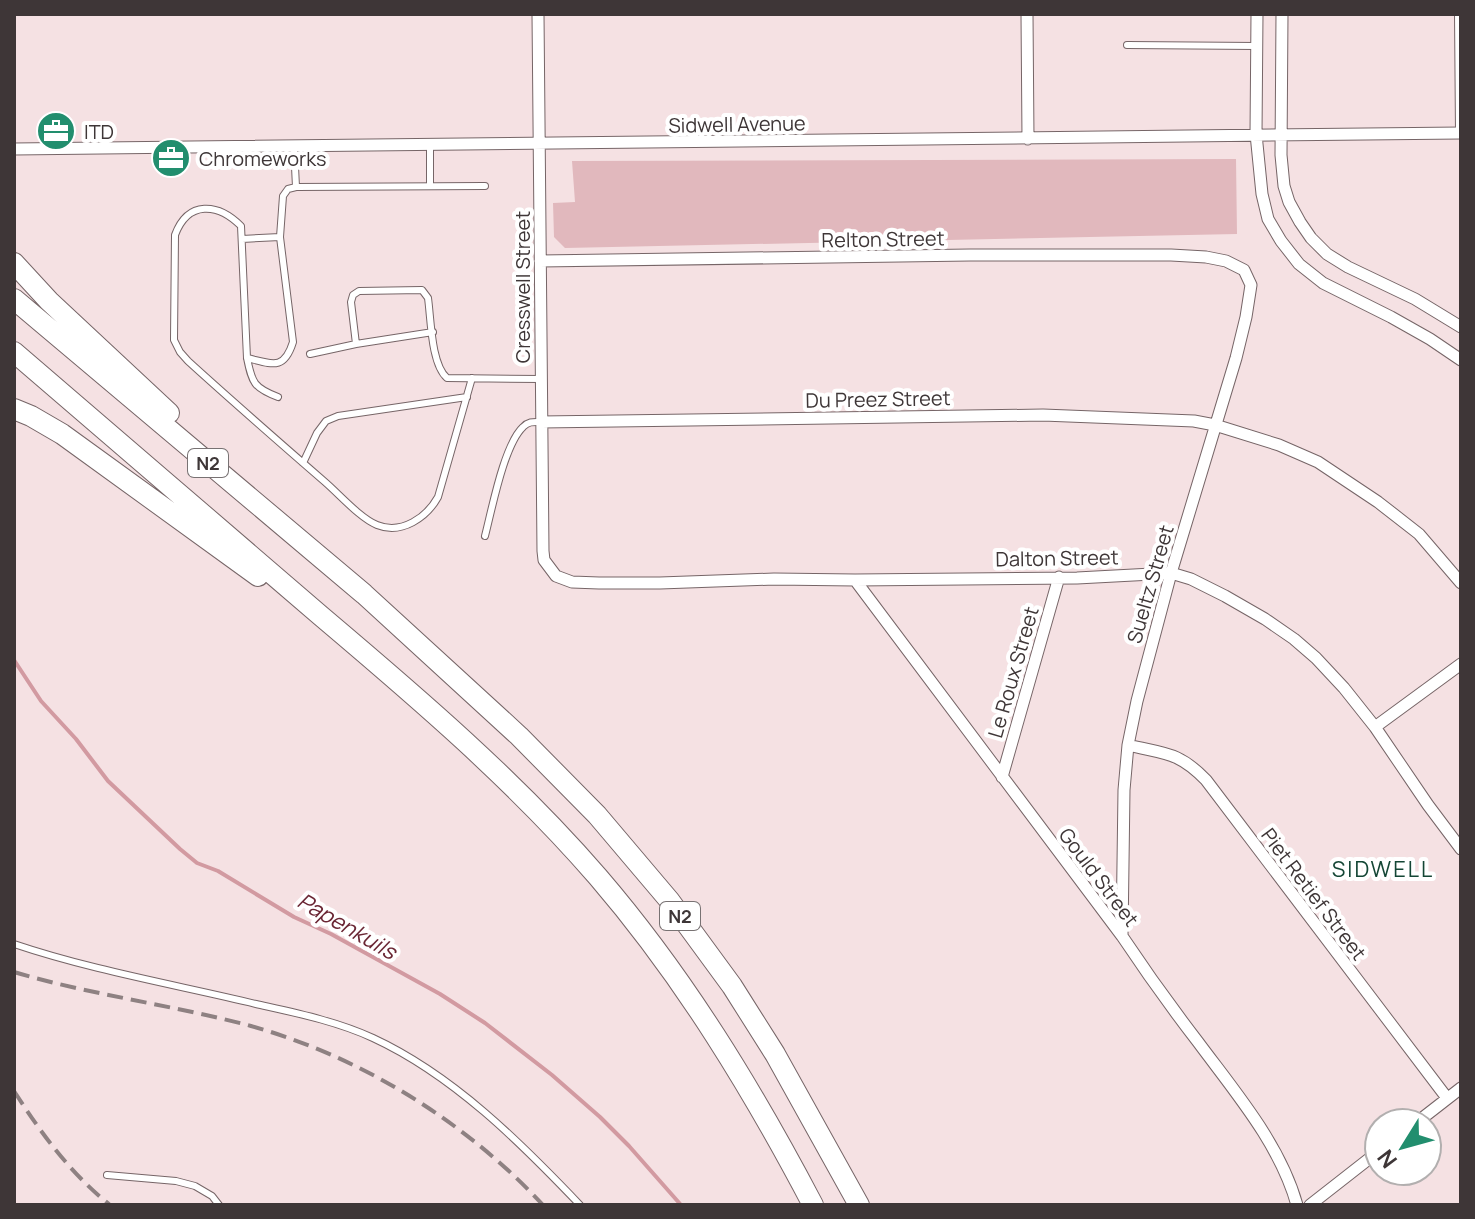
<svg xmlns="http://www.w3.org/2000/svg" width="1475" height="1219" viewBox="0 0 1475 1219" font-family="Manrope,sans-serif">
<rect width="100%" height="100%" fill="#f5e1e3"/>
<!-- green -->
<path fill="#e1b8bd" d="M1236,159l1,75 -672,14 -11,-11 -1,-34 22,-1 -3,-41z"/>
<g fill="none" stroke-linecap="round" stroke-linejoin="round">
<!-- stream -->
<path stroke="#d29aa1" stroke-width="4" d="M14,660l27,41 35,38 32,42 72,68 17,14 21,8 76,46 37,17 109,60 45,29 67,52 48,42 29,29 52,59"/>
<!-- lane casing -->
<g stroke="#766567" stroke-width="8">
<path id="lane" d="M1458,14l1,119
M1127,45l130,1
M294,146l2,41
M430,186v-41
M242,239l38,-2
M356,344l-5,-42 2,-7 6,-4 63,-1 6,8c3,21 3,66 19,80l94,1
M310,354l46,-10 77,-12
M247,358c25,6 37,13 46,-16l-13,-105 3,-41 5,-7 8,-2 189,-1
M278,397c-24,-9 -26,-14 -31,-39l-6,-132c-23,-23 -53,-26 -66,9l-1,105 6,12 8,9c45,41 91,81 137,121 15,13 35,36 52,43 25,10 50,-8 61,-28l34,-119
M303,463l14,-30 9,-12 12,-5 129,-19
M485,536c7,-27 19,-91 38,-109 6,-6 11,-5 18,-5
M14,944c77,26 163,41 242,60 40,9 80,17 117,34 80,37 147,104 207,167
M107,1175l69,6 19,5 17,10 7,9"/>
</g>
<!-- street casing -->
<g stroke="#766567" stroke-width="13">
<path id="street" d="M538,14l5,537 1,9 12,16 16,6 27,1h61l114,-4 81,1 222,-2 94,-5 20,6 34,17 40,23 29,20 22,19 28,30 31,39 53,78 33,44
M1027,14l1,125
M1257,14l-1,120 6,60 6,25 13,22 18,23 24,19 68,34 39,22 31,21
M1282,14l-1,141 3,31 5,16 11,20 11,16 16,16 21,13 67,32 46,28
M14,149l1447,-16
M540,261l430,-6h201l35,2 20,4 18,9 7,15 -5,32 -10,41 -65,215 -34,128 -9,44 -4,45 -2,146
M541,422l502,-7 151,6 21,4 64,20 39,17 60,40 41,32 42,49
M855,580l267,356c24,36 49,71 76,106 37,50 82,102 99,163
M1375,727l86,-63
M1128,745c36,9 50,6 78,35l241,318
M1002,777l57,-200
M1416,1123l45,-35
M1310,1205l69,-54"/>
</g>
<!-- highway casing -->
<g stroke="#766567" stroke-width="22">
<path id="highway" d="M14,263l35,38 120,112
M14,299l350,295 155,142 78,79 72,85 63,86 43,68 84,151
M14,352c102,88 205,176 307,264 97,82 194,165 277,261 86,100 154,212 215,328
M14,409l17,7 31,18 196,142"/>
</g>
<!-- lane -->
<use href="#lane" stroke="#fff" stroke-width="6"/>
<!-- street -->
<use href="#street" stroke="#fff" stroke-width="11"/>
<!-- highway -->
<use href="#highway" stroke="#fff" stroke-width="20"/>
<!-- rail -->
<path stroke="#8e8182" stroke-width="4" stroke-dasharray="16 8" stroke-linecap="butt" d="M14,972c77,23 159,33 237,54 110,31 214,95 292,179
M14,1091c27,42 56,82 96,114"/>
</g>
<!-- icons -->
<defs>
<g id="office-disc" transform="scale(2)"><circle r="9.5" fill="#228e6e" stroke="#fff"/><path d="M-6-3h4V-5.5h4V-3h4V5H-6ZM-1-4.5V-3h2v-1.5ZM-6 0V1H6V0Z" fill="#fff"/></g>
</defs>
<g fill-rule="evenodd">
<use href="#office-disc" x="56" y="131"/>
<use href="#office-disc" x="171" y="158"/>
</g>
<g text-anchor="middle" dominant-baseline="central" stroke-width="8" stroke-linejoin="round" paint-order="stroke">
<!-- shield labels -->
<g fill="#fff" stroke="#787273" stroke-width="2">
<rect x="188" y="449" width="40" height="28" rx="6"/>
<rect x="660" y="902" width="40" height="28" rx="6"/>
</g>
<g font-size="18" font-weight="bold" fill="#3e3637">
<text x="208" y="463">N2</text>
<text x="680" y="916">N2</text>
</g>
<!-- street labels -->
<g font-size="20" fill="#3e3637" stroke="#fff">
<text transform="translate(737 124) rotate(-1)">Sidwell Avenue</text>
<text transform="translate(883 239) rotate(-1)">Relton Street</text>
<text transform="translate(522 287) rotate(-90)">Cresswell Street</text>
<text transform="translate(878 399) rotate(-1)">Du Preez Street</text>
<text transform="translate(1057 558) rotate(-1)">Dalton Street</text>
<text transform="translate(1150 584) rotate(-74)">Sueltz Street</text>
<text transform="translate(1013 672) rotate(-74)">Le Roux Street</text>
<text transform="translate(1099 877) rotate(53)">Gould Street</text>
<text transform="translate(1314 894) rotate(53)">Piet Retief Street</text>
</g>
<!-- poi labels -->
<g font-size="20" fill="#3e3637" stroke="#fff" text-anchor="start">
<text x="84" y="131">ITD</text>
<text x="199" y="158">Chromeworks</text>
</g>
<!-- neighbourhood labels -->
<g font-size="22" letter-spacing="2" fill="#144635" stroke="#fff">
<text x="1383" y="869">SIDWELL</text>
</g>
<!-- water labels -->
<g font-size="22" font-style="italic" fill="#6a2634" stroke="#fff">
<text transform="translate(347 926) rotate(30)">Papenkuils</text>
</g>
</g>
<!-- border -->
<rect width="1475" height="1219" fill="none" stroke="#3e3637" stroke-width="32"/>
<!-- north arrow -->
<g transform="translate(1403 1147) rotate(233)"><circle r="38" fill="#ffffff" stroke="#b2afaf" stroke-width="2"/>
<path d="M0-6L14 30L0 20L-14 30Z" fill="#228e6e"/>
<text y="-12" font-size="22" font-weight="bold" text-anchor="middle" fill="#3e3637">N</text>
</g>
</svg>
